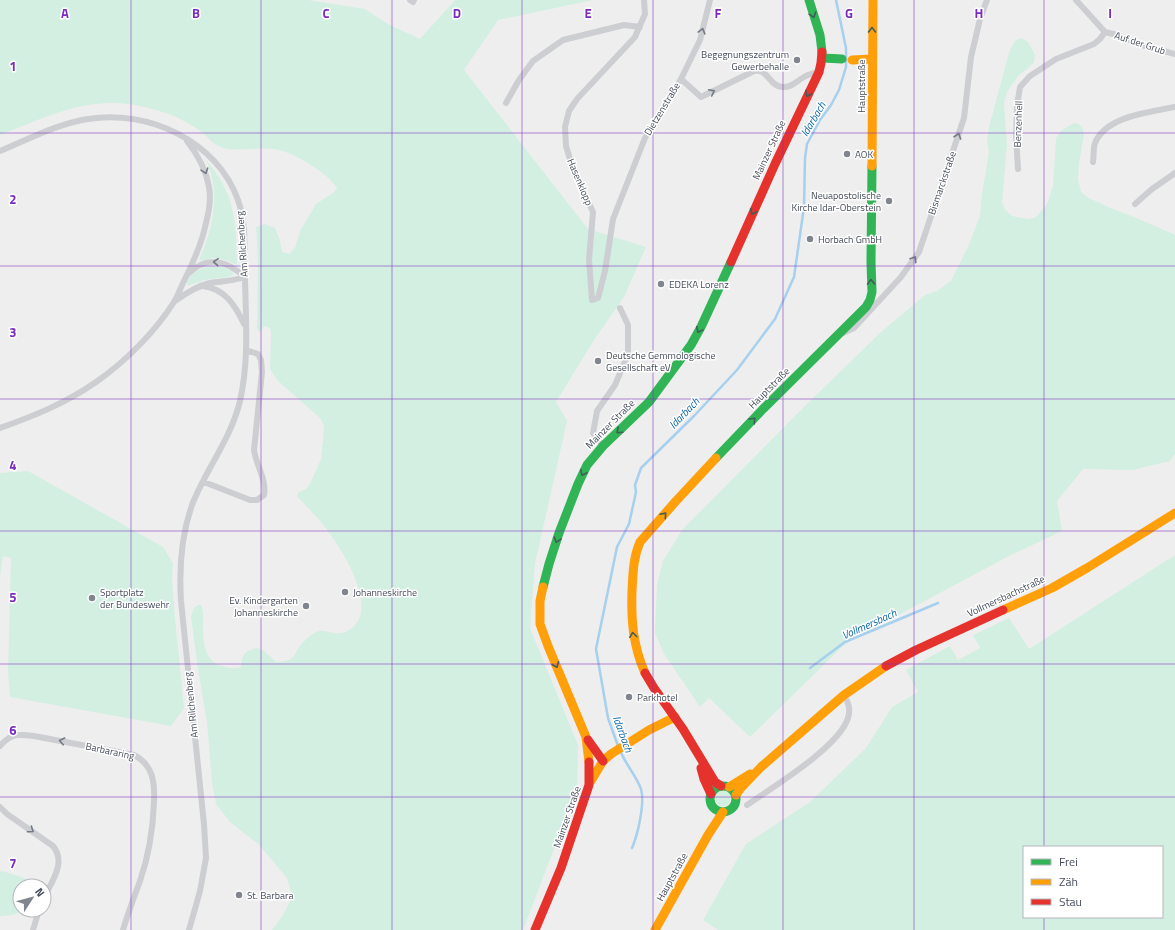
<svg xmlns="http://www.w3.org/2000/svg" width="1175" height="930" viewBox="0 0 1175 930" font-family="'Titillium Web',sans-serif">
<rect width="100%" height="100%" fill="#efeeee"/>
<!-- green -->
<path fill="#d2efe2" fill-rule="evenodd" d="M0,0h308l57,9 21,14 34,16 35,-39h138l-95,20 -34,50 124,159 58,18 -22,50 -30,43 -38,62 11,19 -32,143 -5,64 48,117 -1,43 -54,142h-251l11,-15 7,-14 1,-9 -4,-14 -15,-18 -14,-16 -28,-22 -14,-18 -4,-21 -5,-61 -10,-59 -6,-47 3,-8 4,-3h3c3,6 2,12 2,19 0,16 0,37 19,42 7,2 12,3 19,1 1,-12 3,-16 16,-19l7,3 12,11c5,0 11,-1 15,-3 4,-3 6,-9 9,-13 4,-5 10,-11 16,-14 11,-5 21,9 37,-5 26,-23 -15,-84 -31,-104 -8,-9 -17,-18 -25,-27l2,-4 7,-3 4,-5 11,-25 2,-19 1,-15 -5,-8 -41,-36 -8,-12 1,-35 -1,-6 -6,-2 -3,5 -2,1 -2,-3 1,-71 -2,-31 9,-3 10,4 5,12 2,12 7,2 6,-6 5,-17 16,-27 17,-11 4,-5c-9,-15 -45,-37 -63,-39 -15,-2 -31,2 -46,0 -16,-3 -18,-11 -29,-19 -6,-4 -13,-8 -19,-11 -9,-5 -21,-8 -31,-11 -57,-15 -97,7 -149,27z
M1021,38l7,4 7,13 -1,7 -7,7 -8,6 -11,15 -4,12 3,43 -5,57 4,9 6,5 16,3 6,-1 4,-3 9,-11 6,-18 3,-48 5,-7 11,-7 5,-1 5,4 2,7 -5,29 -1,16 3,13 6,5 21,10 31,12 36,16v219l-5,7 -37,9 -50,-1 -26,32 5,30 -51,24 -165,88 -96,94 -41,-39 -9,9 -36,-53 -9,-21 2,-48 6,-24 19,-31 125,-126 74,-72 44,-37 12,-4 14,-10 17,-34 12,-31 2,-22 7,-42 -2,-12 2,-13 21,-78 6,-9z
M206,160c30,35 30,61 31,105 -8,-4 -16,-7 -25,-7 -5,1 -9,3 -13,2 14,-32 22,-67 7,-100z
M211,266c8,0 17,1 22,7v2l-5,2 -24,3 -17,6c0,-12 14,-18 24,-20z
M28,471l135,76 10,16 -1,16 3,39 9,90 -13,18 -161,-29 -2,-24 3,-115 -8,-2 -3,21v-104z
M1175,555v375h-457l-15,-10 43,-76 64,-42 56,-54 26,-41 26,-15 -12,-22 44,-24 8,14 22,-12 -7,-13 36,-17 20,31zM1024,847h138v70h-138z
M715 798a8 8 0 1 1 16 0a8 8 0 1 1-16 0Z
M2,871l20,6 15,9h-17v24h7l-15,5 -12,1v-44z"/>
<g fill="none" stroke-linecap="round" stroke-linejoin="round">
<!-- stream -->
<path stroke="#a6d0ed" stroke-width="2.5" d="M810,668l35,-26 93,-39
M618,746l-10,-28 -12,-69 21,-102 12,-23 7,-32 -1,-7 6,-17 53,-52 43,-46 38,-51 19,-42 10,-70 1,-49 2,-14 13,-24 11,-15 8,-15 7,-23v-19l-10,-48
M620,750c5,14 16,25 21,39 4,14 -3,45 -9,59"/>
<!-- street -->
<path stroke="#ccced2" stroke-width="6" d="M410,0l3,2 1,-2
M644,0l1,14 -10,23 -58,62 -8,12 -4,16 1,19 8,26 19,40 -4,48 3,40 6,-2 7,-27 8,-52 32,-81 36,-59 19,-39 10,-40
M1076,0l29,32
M1105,32l12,3 21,9 37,10
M681,79l20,18 53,-26c14,-3 15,15 28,16 9,1 15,-6 22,-10 5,-3 10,-4 15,-5
M506,103l13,-23 14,-19 30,-21 61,-15 16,2
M0,151c29,-12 57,-27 88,-32 60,-10 129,22 150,81 9,25 6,54 7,80 1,40 4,82 -5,121 -9,38 -34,68 -48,104 -11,31 -13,64 -11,96l23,223 2,34 -6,33 -11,39
M1093,162c1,-6 0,-13 2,-19 11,-27 55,-31 80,-36
M1018,169l-2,-33 1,-30 3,-19 10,-11 26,-17 38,-15 6,-5 5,-7
M1135,204l17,-15 23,-16
M188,274c20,-20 39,-13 57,3
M203,286c22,3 32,19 41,38
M175,301c11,-8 22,-15 35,-18 12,-2 23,-2 35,-6
M843,333l11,-5 47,-51 18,-25 45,-134 7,-61 9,-38 7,-19
M0,428c34,-12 66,-25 96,-46 29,-20 59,-50 78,-80 4,-6 6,-13 9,-19 8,-16 15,-31 20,-48 4,-16 9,-32 6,-48 -3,-18 -11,-32 -22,-46
M603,446l-10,-13 4,-22 18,-26 13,-31v-29l-8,-17
M204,482l46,18h7l7,-5c3,-15 -8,-30 -10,-45l8,-78 -1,-12 -3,-6 -12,-4
M0,746c11,-13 19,-12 34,-10l100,19c19,10 21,27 20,47 -1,27 -5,53 -14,79 -6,16 -12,32 -17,49
M747,805c26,-18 92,-58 101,-87 3,-9 0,-16 -4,-23
M0,807l7,7 46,32c14,17 -2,36 -9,52
M33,930l6,-20"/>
<!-- fast -->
<path stroke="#30b455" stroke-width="9" d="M809,0l11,35 2,17
M823,58l19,1
M716,458l47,-49 103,-102 4,-7 2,-8 -1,-30 1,-96
M543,587l6,-23 10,-31 19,-49 9,-19 16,-19 46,-44 42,-57 10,-18 30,-65
M710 799a13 13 0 1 1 26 0a13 13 0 1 1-26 0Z"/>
<!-- slow -->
<path stroke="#ff9f0a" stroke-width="9" d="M852,60l20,-1
M872,166l1,-166
M543,587l-3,14v23l8,22 38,91 3,25
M1003,610l49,-22 35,-20 88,-55
M645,673c-12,-27 -14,-53 -13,-82 1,-17 1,-33 8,-49l36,-41 40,-43
M591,781l12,-20 8,-7 38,-24 26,-13
M729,787l21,-13
M736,795l4,-6 21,-22 83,-72 42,-29
M655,930l53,-95 15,-23"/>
<!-- jam -->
<path stroke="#e5322d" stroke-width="9" d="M731,262l44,-98 44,-92 2,-9 1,-11
M886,666l30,-16 87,-40
M645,673l9,15 29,41 32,53 6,4
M588,740l15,21
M701,768l3,11 7,15
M535,930l26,-62 28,-83v-23"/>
</g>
<!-- one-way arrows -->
<defs><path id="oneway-chevron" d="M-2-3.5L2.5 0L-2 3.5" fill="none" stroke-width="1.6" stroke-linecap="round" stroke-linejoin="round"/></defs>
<g stroke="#425c59">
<use href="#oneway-chevron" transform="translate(813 15) rotate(73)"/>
<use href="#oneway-chevron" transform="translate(872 30) rotate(-90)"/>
<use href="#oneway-chevron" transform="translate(808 94) rotate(117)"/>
<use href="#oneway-chevron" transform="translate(753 212) rotate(114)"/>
<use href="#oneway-chevron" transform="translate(871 282) rotate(-92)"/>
<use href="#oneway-chevron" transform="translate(699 330) rotate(118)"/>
<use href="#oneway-chevron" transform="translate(753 420) rotate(-47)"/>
<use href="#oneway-chevron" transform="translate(619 431) rotate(137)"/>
<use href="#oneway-chevron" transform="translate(583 473) rotate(117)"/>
<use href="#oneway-chevron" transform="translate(664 515) rotate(-49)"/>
<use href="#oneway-chevron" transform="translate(557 540) rotate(108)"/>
<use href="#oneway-chevron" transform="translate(633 635) rotate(-97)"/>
<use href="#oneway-chevron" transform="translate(556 665) rotate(67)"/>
</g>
<g stroke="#747a84">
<use href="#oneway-chevron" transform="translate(702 31) rotate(-75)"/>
<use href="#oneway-chevron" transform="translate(712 92) rotate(-26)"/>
<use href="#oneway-chevron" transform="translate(958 136) rotate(-71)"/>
<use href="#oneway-chevron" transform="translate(205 171) rotate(72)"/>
<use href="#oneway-chevron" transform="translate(914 259) rotate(-56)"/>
<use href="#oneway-chevron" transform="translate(216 262) rotate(-177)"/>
<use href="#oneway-chevron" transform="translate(62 741) rotate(-168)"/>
<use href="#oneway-chevron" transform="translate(31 830) rotate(35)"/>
</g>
<!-- grid -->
<path fill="none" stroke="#7b2cbf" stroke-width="1" stroke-opacity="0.55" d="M131,0v930M261,0v930M392,0v930M522,0v930M653,0v930M783,0v930M914,0v930M1044,0v847M0,133h1175M0,266h1175M0,399h1175M0,531h1175M0,664h1175M0,797h1175M1044,917v13"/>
<!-- markers -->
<g fill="#80858e" stroke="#fff" stroke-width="1.5">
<circle cx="797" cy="60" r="4"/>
<circle cx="847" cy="154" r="4"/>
<circle cx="889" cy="201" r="4"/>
<circle cx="810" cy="239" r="4"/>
<circle cx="661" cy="284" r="4"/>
<circle cx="598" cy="361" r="4"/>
<circle cx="345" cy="592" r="4"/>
<circle cx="92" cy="598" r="4"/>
<circle cx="306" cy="606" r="4"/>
<circle cx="629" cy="697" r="4"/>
<circle cx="239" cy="895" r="4"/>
</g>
<g text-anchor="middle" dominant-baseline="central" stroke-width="3" stroke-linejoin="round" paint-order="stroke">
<!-- street labels -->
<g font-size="10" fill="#454c5a" stroke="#fff">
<text transform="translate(1140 43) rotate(18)">Auf der Grub</text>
<text transform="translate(861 86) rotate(-90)">Hauptstraße</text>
<text transform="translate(662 109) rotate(-59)">Dietzenstraße</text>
<text transform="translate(1018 124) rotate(-88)">Benzenhell</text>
<text transform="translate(769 150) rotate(-65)">Mainzer Straße</text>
<text transform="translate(580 182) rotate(67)">Hasenklopp</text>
<text transform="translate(942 183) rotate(-71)">Bismarckstraße</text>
<text transform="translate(242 244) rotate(-94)">Am Rilchenberg</text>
<text transform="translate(769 388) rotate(-45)">Hauptstraße</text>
<text transform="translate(610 424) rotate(-45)">Mainzer Straße</text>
<text transform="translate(1006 596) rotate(-25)">Vollmersbachstraße</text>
<text transform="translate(191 705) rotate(-96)">Am Rilchenberg</text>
<text transform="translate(110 751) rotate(12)">Barbararing</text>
<text transform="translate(567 817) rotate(-71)">Mainzer Straße</text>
<text transform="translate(672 877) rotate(-61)">Hauptstraße</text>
</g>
<!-- poi labels -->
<g font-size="10" fill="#454c5a" stroke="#fff" text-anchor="start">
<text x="789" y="54" text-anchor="end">Begegnungszentrum<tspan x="789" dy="12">Gewerbehalle</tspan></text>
<text x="855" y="154">AOK</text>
<text x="881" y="195" text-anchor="end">Neuapostolische<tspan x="881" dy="12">Kirche Idar-Oberstein</tspan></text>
<text x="818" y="239">Horbach GmbH</text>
<text x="669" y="284">EDEKA Lorenz</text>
<text x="606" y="355">Deutsche Gemmologische<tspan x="606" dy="12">Gesellschaft eV</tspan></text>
<text x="100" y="592">Sportplatz<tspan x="100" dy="12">der Bundeswehr</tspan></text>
<text x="353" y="592">Johanneskirche</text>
<text x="298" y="600" text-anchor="end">Ev. Kindergarten<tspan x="298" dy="12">Johanneskirche</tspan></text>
<text x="637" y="697">Parkhotel</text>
<text x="247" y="895">St. Barbara</text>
</g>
<!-- water labels -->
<g font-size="11" font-style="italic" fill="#0b68a7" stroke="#fff">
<text transform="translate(813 119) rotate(-59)">Idarbach</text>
<text transform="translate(684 413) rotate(-46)">Idarbach</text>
<text transform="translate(869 624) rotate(-24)">Vollmersbach</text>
<text transform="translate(623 734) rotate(70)">Idarbach</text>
</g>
</g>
<g font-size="13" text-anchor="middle" font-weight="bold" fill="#7b2cbf" stroke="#fff" stroke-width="3" stroke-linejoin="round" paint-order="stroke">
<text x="65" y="18">A</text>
<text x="196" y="18">B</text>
<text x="326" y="18">C</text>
<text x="457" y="18">D</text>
<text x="588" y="18">E</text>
<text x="718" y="18">F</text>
<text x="849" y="18">G</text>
<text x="979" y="18">H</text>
<text x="1110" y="18">I</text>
<text x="13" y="71">1</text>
<text x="13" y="204">2</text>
<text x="13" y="337">3</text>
<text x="13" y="470">4</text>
<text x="13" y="602">5</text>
<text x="13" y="735">6</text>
<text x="13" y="868">7</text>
</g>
<!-- legend -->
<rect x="1023" y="846" width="140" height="72" fill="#ffffff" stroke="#b5b7bd"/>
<rect x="1031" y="859" width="20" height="6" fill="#30b455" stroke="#b5b7bd"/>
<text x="1059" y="866" font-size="12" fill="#454c5a">Frei</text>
<rect x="1031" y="879" width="20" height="6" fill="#ff9f0a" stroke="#b5b7bd"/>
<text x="1059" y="886" font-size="12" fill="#454c5a">Zäh</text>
<rect x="1031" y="899" width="20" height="6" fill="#e5322d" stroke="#b5b7bd"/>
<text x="1059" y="906" font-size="12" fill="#454c5a">Stau</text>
<!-- north arrow -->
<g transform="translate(32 898) rotate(54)"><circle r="19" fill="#ffffff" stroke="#b5b7bd"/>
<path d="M0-3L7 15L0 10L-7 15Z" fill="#80858e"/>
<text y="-6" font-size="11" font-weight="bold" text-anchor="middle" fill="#454c5a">N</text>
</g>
</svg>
